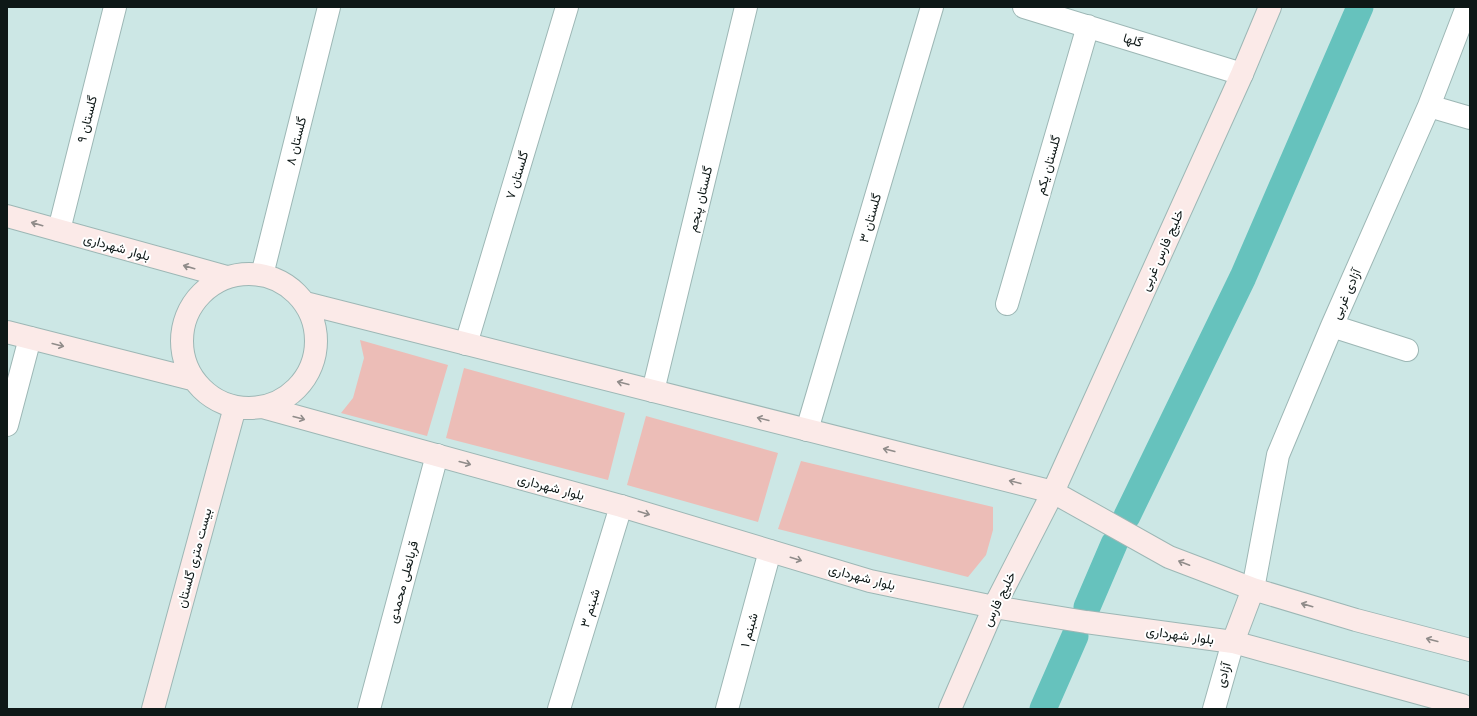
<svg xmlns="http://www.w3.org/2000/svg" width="1477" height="716" viewBox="0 0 1477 716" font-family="'Libre Baskerville',Vazirmatn,serif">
<rect width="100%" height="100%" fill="#cce7e5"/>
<!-- green -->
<path fill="#ecbdb7" d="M360,340l88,25 -21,71 -86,-23 12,-15 11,-40z
M464,368l161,45 -17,67 -162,-42z
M646,416l132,37 -20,69 -131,-37z
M801,461l192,46v23l-7,25 -18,22 -190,-48z"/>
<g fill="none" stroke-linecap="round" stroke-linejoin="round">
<!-- canal -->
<path stroke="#66c2bd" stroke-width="27" d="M1127,516l116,-239 117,-270
M1087,607l27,-63
M1043,709l32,-73"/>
<!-- street casing -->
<g stroke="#9db7b5" stroke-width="24">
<path id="street" d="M1024,7l218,67
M1429,106l41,12
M59,230l56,-223
M262,275l67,-268
M1007,304l81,-278
M1332,326l75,24
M466,344l101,-337
M653,391l93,-384
M7,425l23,-87
M807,430l125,-423
M1253,589l25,-134 54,-129 97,-220 38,-99
M369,709l68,-254
M559,709l62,-203
M727,709l43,-158
M1214,709l19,-67"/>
</g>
<!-- secondary casing -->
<g stroke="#9db7b5" stroke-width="24">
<path id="secondary" d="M7,216l220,61
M182 341a67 67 0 1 1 134 0a67 67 0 1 1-134 0Z
M305,303l748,189 116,65 84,32 103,31 114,30
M7,332l185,47
M262,407l359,99 249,75 124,26 92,15 147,20 229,63 8,4
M1233,642l20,-53
M153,709l82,-302
M950,709l44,-102 59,-115 189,-418 28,-67"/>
</g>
<!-- street -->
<use href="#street" stroke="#fff" stroke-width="22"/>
<!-- secondary -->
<use href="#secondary" stroke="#fbeae8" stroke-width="22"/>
</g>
<!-- one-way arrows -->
<defs><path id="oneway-shaft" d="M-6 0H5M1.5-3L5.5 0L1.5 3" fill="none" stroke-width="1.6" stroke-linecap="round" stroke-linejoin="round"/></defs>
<g stroke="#908c8a">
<use href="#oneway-shaft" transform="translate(37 224) rotate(-164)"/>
<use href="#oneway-shaft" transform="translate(189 267) rotate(-164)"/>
<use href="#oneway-shaft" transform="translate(58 345) rotate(14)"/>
<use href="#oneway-shaft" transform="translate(623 383) rotate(-166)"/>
<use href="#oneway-shaft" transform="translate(299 418) rotate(15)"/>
<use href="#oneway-shaft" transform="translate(763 419) rotate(-166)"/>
<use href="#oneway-shaft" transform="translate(889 450) rotate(-166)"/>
<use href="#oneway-shaft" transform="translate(465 463) rotate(15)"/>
<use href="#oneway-shaft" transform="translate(1015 482) rotate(-166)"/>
<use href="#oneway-shaft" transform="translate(644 513) rotate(17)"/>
<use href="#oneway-shaft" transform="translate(796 559) rotate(17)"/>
<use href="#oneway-shaft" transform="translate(1184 563) rotate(-159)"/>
<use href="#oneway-shaft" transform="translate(1307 605) rotate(-164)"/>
<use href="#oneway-shaft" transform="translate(1432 640) rotate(-165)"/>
</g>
<g text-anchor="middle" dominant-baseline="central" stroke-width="4" stroke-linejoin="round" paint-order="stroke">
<!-- street labels -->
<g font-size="13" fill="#0e1817" stroke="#fff">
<text transform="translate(1133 40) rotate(17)">گلها</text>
<text transform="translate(87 119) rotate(-76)">گلستان ۹</text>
<text transform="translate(296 141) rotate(-76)">گلستان ۸</text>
<text transform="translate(1048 165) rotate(-74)">گلستان یکم</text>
<text transform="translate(517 175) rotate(-73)">گلستان ۷</text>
<text transform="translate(700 199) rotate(-76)">گلستان پنجم</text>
<text transform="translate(870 218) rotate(-74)">گلستان ۳</text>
<text transform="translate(117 247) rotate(16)">بلوار شهرداری</text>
<text transform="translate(1162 250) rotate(-66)">خلیج فارس غربی</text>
<text transform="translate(1346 294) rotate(-66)">آزادی غربی</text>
<text transform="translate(551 487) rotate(15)">بلوار شهرداری</text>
<text transform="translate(194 558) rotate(-75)">بیست متری گلستان</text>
<text transform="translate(862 577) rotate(15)">بلوار شهرداری</text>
<text transform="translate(403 582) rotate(-75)">قربانعلی محمدی</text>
<text transform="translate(999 599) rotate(-64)">خلیج فارس</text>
<text transform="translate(590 608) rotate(-73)">شبنم ۳</text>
<text transform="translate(749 630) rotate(-75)">شبنم ۱</text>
<text transform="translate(1180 635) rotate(8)">بلوار شهرداری</text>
<text transform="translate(1223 675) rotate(-74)">آزادی</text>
</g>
</g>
<!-- border -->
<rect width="1477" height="716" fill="none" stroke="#0e1817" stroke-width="16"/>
</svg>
